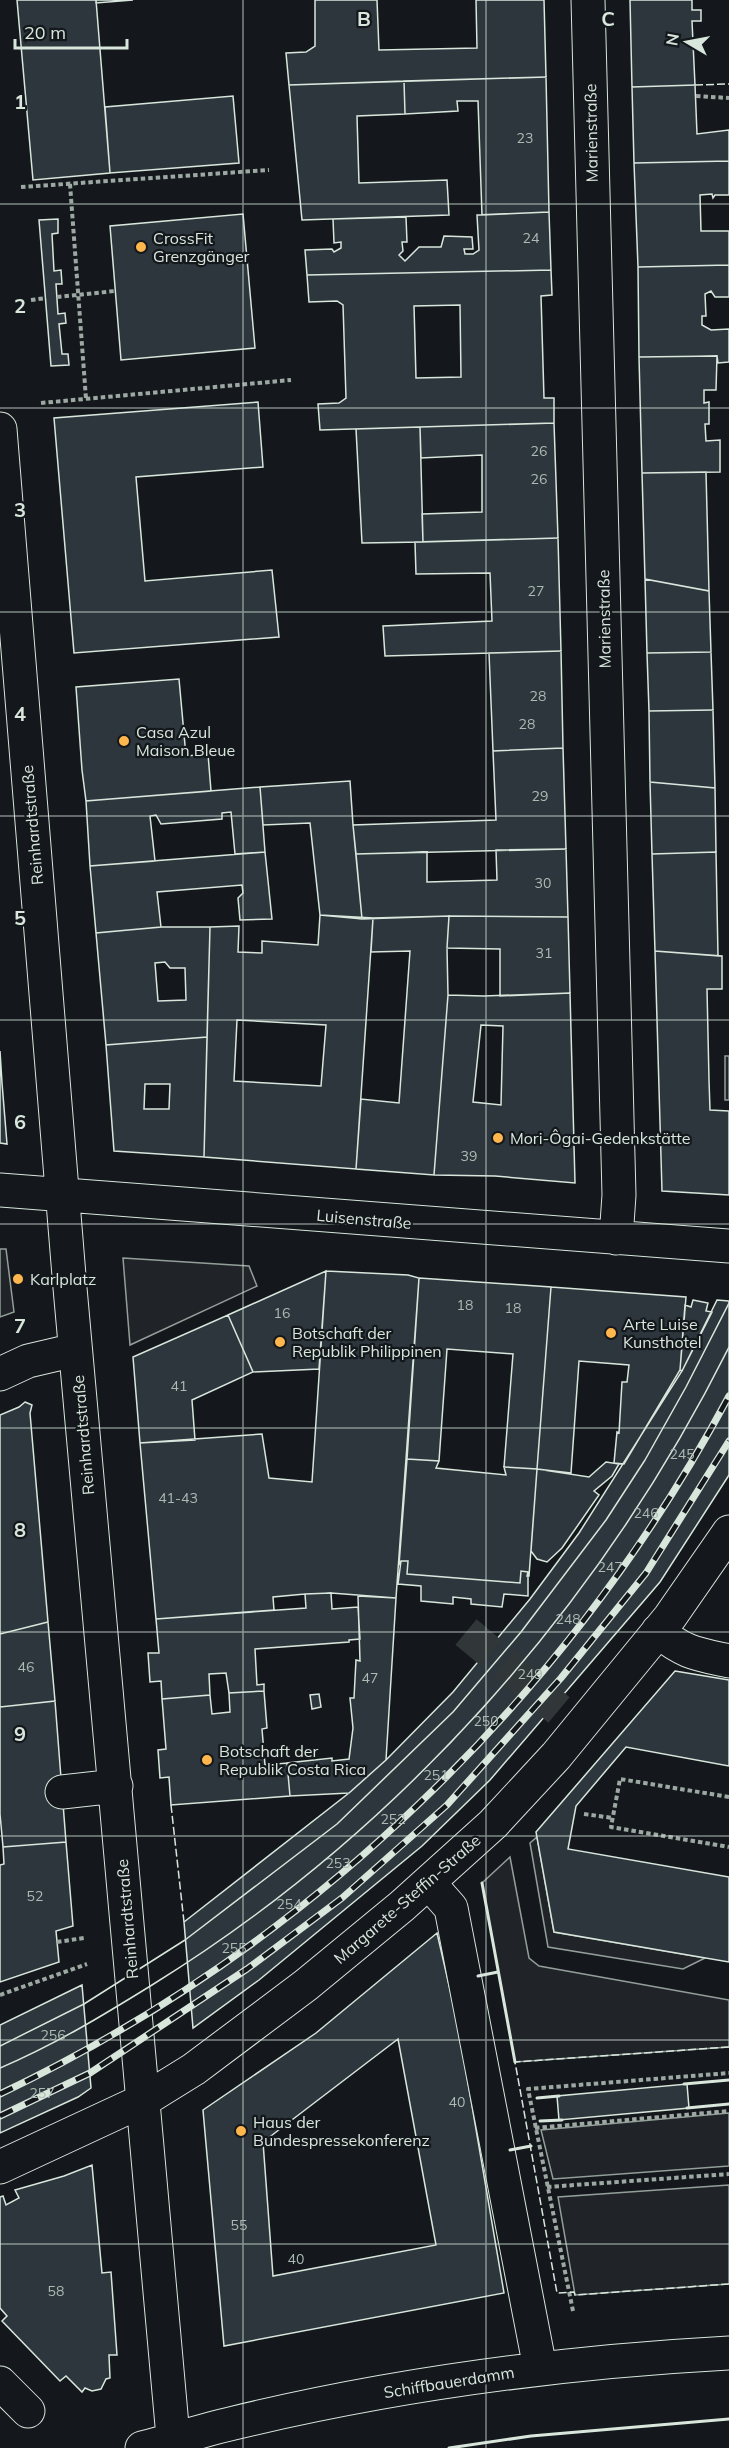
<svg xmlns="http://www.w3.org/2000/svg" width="729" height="2448" viewBox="0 0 729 2448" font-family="Mulish,sans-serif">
<rect width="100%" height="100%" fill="#14181c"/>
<!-- green -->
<path fill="#202428" stroke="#939e99" stroke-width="1.5" d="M725,1056h4v44h-4z
M0,1249h6l8,63 -14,5z
M123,1258l126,8 8,20 -127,59z
M537,1837l17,95 151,26 -22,11 -135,-22 -18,-104z
M510,1857l19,101 10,8 190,34v47l-214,15 -33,-179z
M729,2113v53l-176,13 -12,-49z
M729,2185v99l-154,11 -17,-98z"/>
<!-- building -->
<path fill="#2c363c" stroke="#d8e6dc" stroke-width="1.5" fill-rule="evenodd" d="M17,0h79l14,173 -77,7z
M96,0h37l-37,3z
M315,0h62l2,50 98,-2 -1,-48h68l2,77 -257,8 -3,-32 20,-1 9,-6z
M630,0h62v10h9v11h-9l3,64 -63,2z
M546,77l3,135 -67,3 -4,-114h-21l1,10 -53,3 -1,-33z
M404,81l1,33 -48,2 2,67 88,-3 2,35 -147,5 -13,-135z
M695,85l2,49 32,-4v31l-95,2 -2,-76z
M233,96l6,67 -129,10 -5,-66z
M729,161v34h-14l-2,3 -1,-4 -12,1 1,36h28v34l-91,2 -4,-104z
M549,212l2,58 -244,5 -2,-25 27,-1 2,3 7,-4v-6l-7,1 -1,-24 73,-2 1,25h-5l1,9 -4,4 6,6 14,-14h22l3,-11 28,1 1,12h-9l1,5h8l6,-4 -2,-35z
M243,214l12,134 -134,12 -11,-134z
M58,219v14l-6,1 2,37 7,-1 1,14h-6l2,30 7,-1 1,10 -7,1 3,30h6l1,11 -18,1 -12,-146z
M729,265v32h-14l-4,-6 -6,3 1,22h-4v9l9,5 18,-1v33l-11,1 -1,-7 -78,1 -1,-90z
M551,270l1,25 -11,1 3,102h10v25l-234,7 -2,-26 21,-1 7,-5 -3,-93 -6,-4 -28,1 -2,-27zM460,305l1,72 -45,1 -2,-72z
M717,356l-1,34h-12v13l5,-1v22h-4l1,17 14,-1v32l-78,1 -3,-116z
M258,402l5,65 -127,10 9,104 127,-11 7,67 -205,16 -20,-235z
M554,423l4,115 -135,4 -1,-28 60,-2v-57l-61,3 -1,-31z
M420,427l3,115 -61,1 -6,-114z
M706,472l3,119 -64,-12 -3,-106z
M558,538l3,113 -176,5 -2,-30 109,-5 -2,-48 -74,1 -1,-32z
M645,579l64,12 2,61 -64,1z
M561,651l2,97 -70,3 -4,-98z
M711,652l2,58 -64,1 -2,-58z
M179,679l7,77 22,-2 3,37 -125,10 -4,-31 -6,-83z
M713,710l2,78 -65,-6 -1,-71z
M563,748l3,101 -210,5 -3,-29 143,-5 -3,-69z
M350,781l3,44 9,94 -42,-4 -10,-92 -47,2 -3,-38z
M650,782l65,6 1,64 -64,2z
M260,787l5,65 -30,2 -4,-42 -9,1v6l-61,5 -5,-9 -6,1 5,45 -65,5 -4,-65z
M566,849l2,68 -119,-1 -87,3 -6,-65 71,-2v30l70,-2 -1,-30z
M265,852l7,67 -32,1 -2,-22 5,-5 -1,-8 -85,7 4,35 -65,6 -6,-67z
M716,852l2,104 -63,-5 -3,-97z
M320,915l53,3 -17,251 -152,-12 6,-230 29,-1 -1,26 24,1v-12l56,4zM237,1020l89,5 -5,61 -87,-5z
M449,916l-2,32 1,47 -14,180 -78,-6 5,-70 38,4 11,-152 -39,1 2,-34z
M449,916l119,1 2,76 -70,3v-47l-53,-1z
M161,927h49l-3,110 -101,8 -10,-112zM165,962l5,6h15l1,32 -28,1 -3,-38z
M655,951l67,5v33h-15l2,91 1,30 19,1v84l-67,-4z
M570,993l5,190 -80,-7 -61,-1 14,-180 36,1zM481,1025l22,1 -2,79 -28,-3z
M207,1037l-3,120 -90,-6 -8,-106zM145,1084h25l-1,25h-25z
M0,1051l2,32 5,61 -7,-1z
M326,1271l82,4 11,3 -23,320 -65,-5 -26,1 -32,3 1,13 -118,9 -16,-176 122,-9 7,44 43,4z
M326,1271l-7,98 -66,3 -25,-57z
M419,1278l132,9 -14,182 -33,-2 9,-113 -66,-5 -8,112 -32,-2z
M551,1287l135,10 -6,73 -56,94 -10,-1 3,-31 2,1 3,-51h5l2,-17 -50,-4 -8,112 -34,-4z
M693,1300l15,3 -2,8 6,1 -30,59 -2,-1 5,-65 6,2z
M717,1300l12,1v174l-69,107 -170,198 -68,66 -163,134 -66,48 -9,-106 165,-129 37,-33 67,-68 77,-93 49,-66 103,-162z
M228,1315l25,57 -61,28 3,40 -55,3 -7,-86z
M25,1402l7,3 -2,8 18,209 -48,12v-219l19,-8z
M407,1459l32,2 -3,7 70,7 -2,-8 33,2 -8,107h-2l1,-4 -7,-1 -1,12 -113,-9 1,-13h-7l-2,4z
M606,1462l13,2 -7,12 -18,15 5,4 -37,53 -15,14 -10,-3 -6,-8 6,-82 52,8z
M401,1561h7l-1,13 113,9 1,-12 7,1v24l-24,-2 -2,13 -31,-3v-5l-18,-2v7l-32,-3v-15l-23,-2z
M331,1593l1,16 26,-2 2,32 -11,1v2l-94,7 2,36 7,-1v7l-35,2 -3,-20 -17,1 1,21 -48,4 -1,-18 -11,1 -2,-29h11l-3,-34 150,-11 -1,-14z
M358,1596l38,2 -10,162 -37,33 -59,3 -3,-33 45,-5v3l17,-2 4,-31 -3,-30h4l2,-38 4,1z
M48,1622l7,79 -55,6v-73z
M675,1671l54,9v86l-103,-19 -50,59 -8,43 161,28v85l-175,-30 -18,-100z
M264,1691l3,37 -5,1 3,36 22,-2 3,33 -119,9 -2,-28 -9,1 -2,-28 8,-1 -4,-50 48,-4 2,19 18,-2 -1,-19z
M319,1694l2,13 -9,2 -2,-14z
M55,1701l11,141 -63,5 -3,-33v-107z
M66,1842l7,84 -17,5 3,31 -59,20v-117l4,-1 -1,-17z
M437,1933l21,91 46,269 -280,53 -21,-236 113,-77zM398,2039l38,206 -163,31 -10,-134z
M82,1985l9,103 -13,9 -78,36v-108z
M687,2084l2,24 -130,12 -2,-24z
M92,2165l10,108 9,-1 6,83h-8l1,23 -4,1 -5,10 -9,2 -7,-3 -3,4 -16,-16 -6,5 -58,-60 5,-5 -7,-8v-111l3,-1 3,9 13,-7 -4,-8 49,-14z"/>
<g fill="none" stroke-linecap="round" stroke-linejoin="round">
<!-- minor-tunnel -->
<path stroke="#313739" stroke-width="33" stroke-dasharray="33 16" stroke-linecap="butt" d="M466,1632l93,78"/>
<!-- minor casing -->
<g stroke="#d8e6dc" stroke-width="35">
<path id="minor" d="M588,0l31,1195 -3,43
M0,429l70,859 104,1160
M0,1190l729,56
M0,1374l28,-13 47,-11
M658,1631c26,22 39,23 71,30
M62,1792l54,-6
M429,1883l22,25 89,460
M0,2167l144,-67 50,-31 112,-84 96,-79 91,-82 63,-68 114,-139 59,-85
M0,2383l28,28
M142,2448c31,-8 61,-18 92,-25 162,-39 329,-61 495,-70"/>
</g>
<!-- path -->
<path stroke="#9da8a2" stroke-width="4" stroke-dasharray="4.5 3" stroke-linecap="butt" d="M696,96l33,2
M70,184l16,215
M21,187l248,-17
M57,297l58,-6
M31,300l15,-2
M41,403l250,-23
M729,1797l-109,-18 -9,48 118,20
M584,1814l29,4
M57,1942l27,-4
M0,1995l87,-31
M535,2128l194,-17
M547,2187l182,-13
M573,2311l-45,-222 201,-16"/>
<!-- minor -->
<use href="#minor" stroke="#14181c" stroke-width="33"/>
<!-- tram -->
<path stroke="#d8e6dc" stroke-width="1.5" d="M0,2046l84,-42 101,-64 152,-116 116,-112 68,-80 85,-112 39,-60 41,-73 43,-84
M0,2068c54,-23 102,-52 152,-83 247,-153 447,-378 577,-638"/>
<!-- rail casing -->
<g stroke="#d8e6dc" stroke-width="7">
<path id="rail" d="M0,2094c310,-148 567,-396 729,-698
M0,2116l90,-43 157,-104 95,-71 105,-93 114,-127 85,-105 83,-132"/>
</g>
<!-- rail -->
<use href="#rail" stroke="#14181c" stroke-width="4.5" stroke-dasharray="14" stroke-linecap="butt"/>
<!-- fence -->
<path stroke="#d8e6dc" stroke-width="1.5" stroke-dasharray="8 3" stroke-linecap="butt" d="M695,85l34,-1
M171,1805l13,117
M729,2047l-214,15 42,231 17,-1 1,3 154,-11"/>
<!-- wall -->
<path stroke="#d8e6dc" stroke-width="3" d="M482,1883l33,179
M478,1976l20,-4
M684,2084l45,-4
M537,2098l22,-2
M687,2108l42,-4
M540,2121l22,-1
M510,2150l21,-4
M449,2448l82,-12 198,-17"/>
</g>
<!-- grid -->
<path fill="none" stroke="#d8e6dc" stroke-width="1.5" stroke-opacity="0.55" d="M243,0v2448M486,0v2448M0,204h729M0,408h729M0,612h729M0,816h729M0,1020h729M0,1224h729M0,1428h729M0,1632h729M0,1836h729M0,2040h729M0,2244h729"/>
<!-- markers -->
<g fill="#ffb74d" stroke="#14181c" stroke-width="2">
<circle cx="141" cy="247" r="6"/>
<circle cx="124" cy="741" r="6"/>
<circle cx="498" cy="1138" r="6"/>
<circle cx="18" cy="1279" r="6"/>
<circle cx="611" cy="1333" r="6"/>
<circle cx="280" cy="1342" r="6"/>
<circle cx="207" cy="1760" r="6"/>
<circle cx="241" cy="2131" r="6"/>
</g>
<g text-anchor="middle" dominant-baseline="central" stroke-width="4.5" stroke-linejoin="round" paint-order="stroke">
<!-- number labels -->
<g font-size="14" fill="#adbab4">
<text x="525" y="138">23</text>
<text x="531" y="238">24</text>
<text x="539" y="451">26</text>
<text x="539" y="479">26</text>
<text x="536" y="591">27</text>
<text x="538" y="696">28</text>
<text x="527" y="724">28</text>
<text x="540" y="796">29</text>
<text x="543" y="883">30</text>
<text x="544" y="953">31</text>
<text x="469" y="1156">39</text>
<text x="465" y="1305">18</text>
<text x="513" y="1308">18</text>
<text x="282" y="1313">16</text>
<text x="179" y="1386">41</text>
<text x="682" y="1454">245</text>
<text x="178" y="1498">41-43</text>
<text x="646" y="1513">246</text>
<text x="610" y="1567">247</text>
<text x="568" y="1619">248</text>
<text x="26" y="1667">46</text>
<text x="530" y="1674">249</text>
<text x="370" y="1678">47</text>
<text x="486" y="1721">250</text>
<text x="436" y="1775">251</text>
<text x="393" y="1819">252</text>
<text x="338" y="1863">253</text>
<text x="35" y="1896">52</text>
<text x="289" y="1904">254</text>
<text x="234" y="1948">255</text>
<text x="53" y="2035">256</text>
<text x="42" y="2093">257</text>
<text x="457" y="2102">40</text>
<text x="239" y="2225">55</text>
<text x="296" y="2259">40</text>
<text x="56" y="2291">58</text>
</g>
<!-- street labels -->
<g font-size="16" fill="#d8e6dc" stroke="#14181c">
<text transform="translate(591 133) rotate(-91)">Marienstraße</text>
<text transform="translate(604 619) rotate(-91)">Marienstraße</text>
<text transform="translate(32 825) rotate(-95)">Reinhardtstraße</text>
<text transform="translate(364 1219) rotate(5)">Luisenstraße</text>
<text transform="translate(83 1435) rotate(-95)">Reinhardtstraße</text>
<text transform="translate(407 1899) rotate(-41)">Margarete-Steffin-Straße</text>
<text transform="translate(127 1919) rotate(-95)">Reinhardtstraße</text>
<text transform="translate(449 2382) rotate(-9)">Schiffbauerdamm</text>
</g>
<!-- poi labels -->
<g font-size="16" fill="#d8e6dc" stroke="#14181c" text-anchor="start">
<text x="153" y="238">CrossFit<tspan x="153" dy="18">Grenzgänger</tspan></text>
<text x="136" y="732">Casa Azul<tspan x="136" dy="18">Maison Bleue</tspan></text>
<text x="510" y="1138">Mori-Ôgai-Gedenkstätte</text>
<text x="30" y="1279">Karlplatz</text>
<text x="623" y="1324">Arte Luise<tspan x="623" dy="18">Kunsthotel</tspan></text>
<text x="292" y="1333">Botschaft der<tspan x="292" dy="18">Republik Philippinen</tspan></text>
<text x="219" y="1751">Botschaft der<tspan x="219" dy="18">Republik Costa Rica</tspan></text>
<text x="253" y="2122">Haus der<tspan x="253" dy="18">Bundespressekonferenz</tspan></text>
</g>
</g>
<g font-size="20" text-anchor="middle" font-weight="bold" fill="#d8e6dc" stroke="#14181c" stroke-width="4.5" stroke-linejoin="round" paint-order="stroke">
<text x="364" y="26">B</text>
<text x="608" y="26">C</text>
<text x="20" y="109">1</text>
<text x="20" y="313">2</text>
<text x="20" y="517">3</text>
<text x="20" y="721">4</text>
<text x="20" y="925">5</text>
<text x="20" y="1129">6</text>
<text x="20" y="1333">7</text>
<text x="20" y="1537">8</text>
<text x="20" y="1741">9</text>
</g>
<!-- north arrow -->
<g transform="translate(687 42) rotate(280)" stroke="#14181c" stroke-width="4.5" paint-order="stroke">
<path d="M0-4.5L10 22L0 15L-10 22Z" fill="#d8e6dc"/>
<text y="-9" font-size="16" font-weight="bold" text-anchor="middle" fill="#d8e6dc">N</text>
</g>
<!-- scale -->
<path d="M15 39v9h112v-9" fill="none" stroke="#d8e6dc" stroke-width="3"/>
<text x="24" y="39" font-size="18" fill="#d8e6dc" stroke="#14181c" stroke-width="4.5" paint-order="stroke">20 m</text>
</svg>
